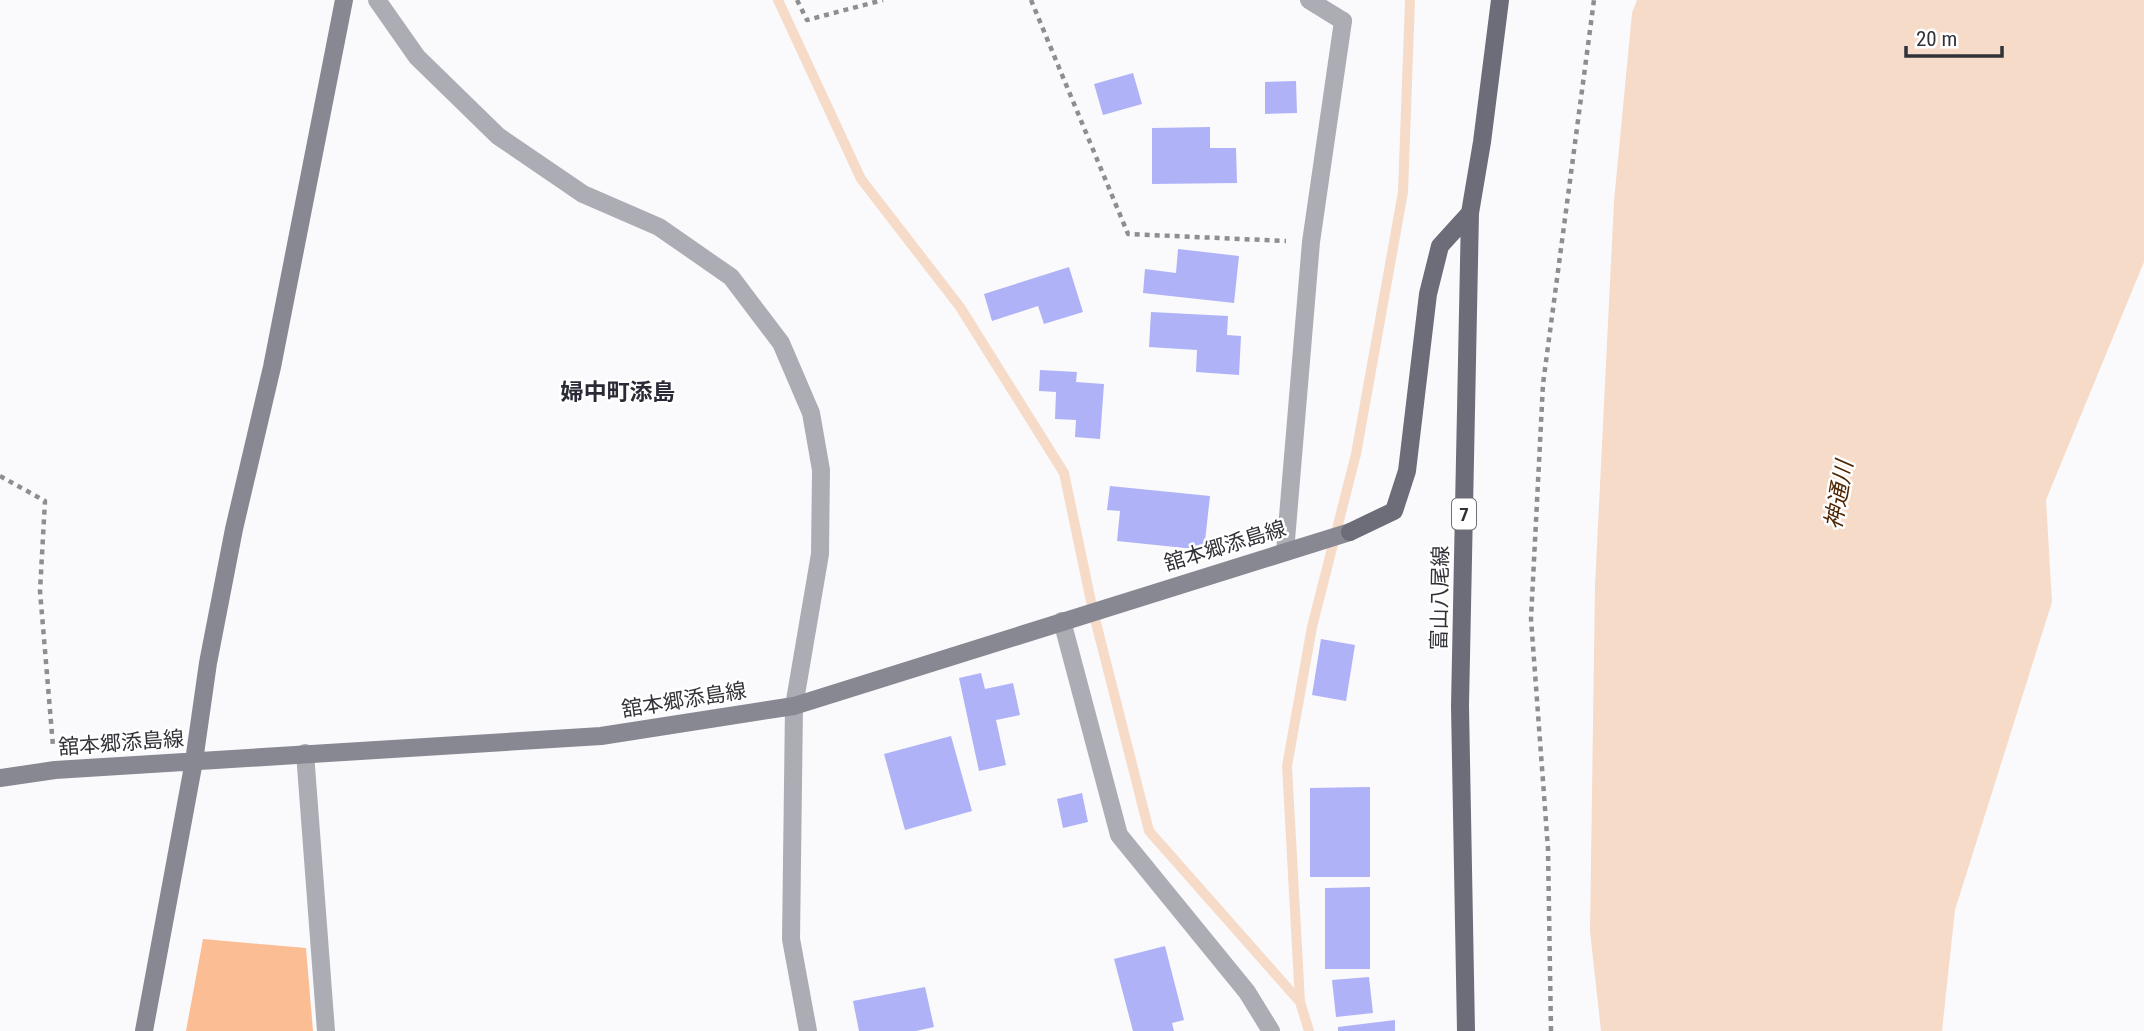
<svg xmlns="http://www.w3.org/2000/svg" width="2144" height="1031" viewBox="0 0 2144 1031" font-family="'Roboto Condensed','Noto Sans JP',sans-serif">
<rect width="100%" height="100%" fill="#fafafd"/>
<!-- green -->
<path fill="#fbbd93" d="M203,939l103,9 7,83h-127z"/>
<!-- water -->
<path fill="#f7dbc9" d="M1637,0h507v262l-98,238 6,102 -97,308 -13,121h-341l-11,-100 5,-345 19,-385 18,-188z"/>
<g fill="none" stroke-linecap="round" stroke-linejoin="round">
<!-- stream -->
<path stroke="#f7dbc9" stroke-width="10" d="M778,0l83,179 99,128 104,166 29,138 56,220 151,171
M1309,1031l-9,-29 -13,-236 25,-139 44,-173 47,-262 7,-192"/>
</g>
<!-- building -->
<path fill="#afb2f7" d="M1133,73l9,31 -39,11 -9,-31z
M1296,81l1,32 -32,1v-32z
M1210,127v21h26l1,35 -85,1v-56z
M1178,249l61,7 -5,47 -91,-10 2,-24 31,4z
M1069,267l14,45 -39,12 -6,-18 -46,15 -8,-27z
M1151,312l77,4 -1,19 14,1 -2,39 -43,-3 1,-22 -48,-3z
M1040,370l37,2 -1,10 28,2 -4,55 -25,-2 1,-17 -21,-1 1,-27 -17,-1z
M1110,486l100,10 -6,54 -87,-9 3,-30 -13,-1z
M1321,639l34,6 -9,56 -34,-6z
M981,673l4,16 28,-6 7,32 -24,5 10,45 -27,6 -20,-93z
M951,736l21,75 -67,19 -21,-76z
M1370,787v90h-60v-89z
M1082,793l6,29 -25,6 -6,-29z
M1370,887v82h-45v-81z
M1165,946l19,74 -12,3 2,8h-41l-19,-72z
M1369,977l4,36 -37,4 -4,-37z
M925,987l9,40 -18,4h-57l-6,-30z
M1395,1020v11h-57v-4z"/>
<g fill="none" stroke-linecap="round" stroke-linejoin="round">
<!-- path -->
<path stroke="#8d8e92" stroke-width="4.5" stroke-dasharray="5 5" stroke-linecap="butt" d="M797,0l10,20 76,-20
M1031,0l97,234 158,7
M0,476l45,25 -5,90 13,155
M1551,1031l-3,-182 -17,-230 12,-235 51,-384"/>
<!-- lane -->
<path stroke="#acadb4" stroke-width="18" d="M1309,0l34,21"/>
<!-- street -->
<path stroke="#acadb4" stroke-width="18" d="M377,0l40,57 81,79 85,58 76,33 72,50 50,66 30,70 10,57 -1,84 -26,152 -3,233 17,92
M1285,552l26,-310 32,-221
M1062,621l57,214 128,157 24,39
M305,753l21,278"/>
<!-- secondary -->
<path stroke="#878891" stroke-width="18" d="M0,778l55,-8 546,-34 193,-30 556,-174
M144,1031l50,-270 14,-98 26,-134 38,-162 72,-367"/>
<!-- primary -->
<path stroke="#6c6d79" stroke-width="18" d="M1350,532l44,-21 13,-40 21,-177 12,-48 30,-33
M1466,1031l-6,-325 10,-493 12,-71 18,-142"/>
</g>
<g text-anchor="middle" dominant-baseline="central" stroke-width="5" stroke-linejoin="round" paint-order="stroke">
<!-- shield labels -->
<rect fill="#fff" stroke="#6f7074" stroke-width="2" x="1452" y="498.5" width="24" height="31" rx="5"/>
<g font-size="19" font-weight="bold" fill="#313238">
<text x="1464" y="514">7</text>
</g>
<!-- street labels -->
<g font-size="21" fill="#313238" stroke="#fff">
<text transform="translate(1225 546) rotate(-17)">舘本郷添島線</text>
<text transform="translate(1440 598) rotate(-89)">富山八尾線</text>
<text transform="translate(684 700) rotate(-9)">舘本郷添島線</text>
<text transform="translate(121 743) rotate(-4)">舘本郷添島線</text>
</g>
<!-- neighbourhood labels -->
<g font-size="23" font-weight="bold" fill="#2a2b37" stroke="#fff">
<text x="618" y="392">婦中町添島</text>
</g>
<!-- water labels -->
<g font-size="23" font-style="italic" fill="#502603" stroke="#fff">
<text transform="translate(1839 495) rotate(-80)">神通川</text>
</g>
</g>
<!-- scale -->
<path d="M1906 46v10h96v-10" fill="none" stroke="#313238" stroke-width="3.5"/>
<text x="1916" y="46" font-size="21" fill="#313238" stroke="#ffffff" stroke-width="5" paint-order="stroke">20 m</text>
</svg>
